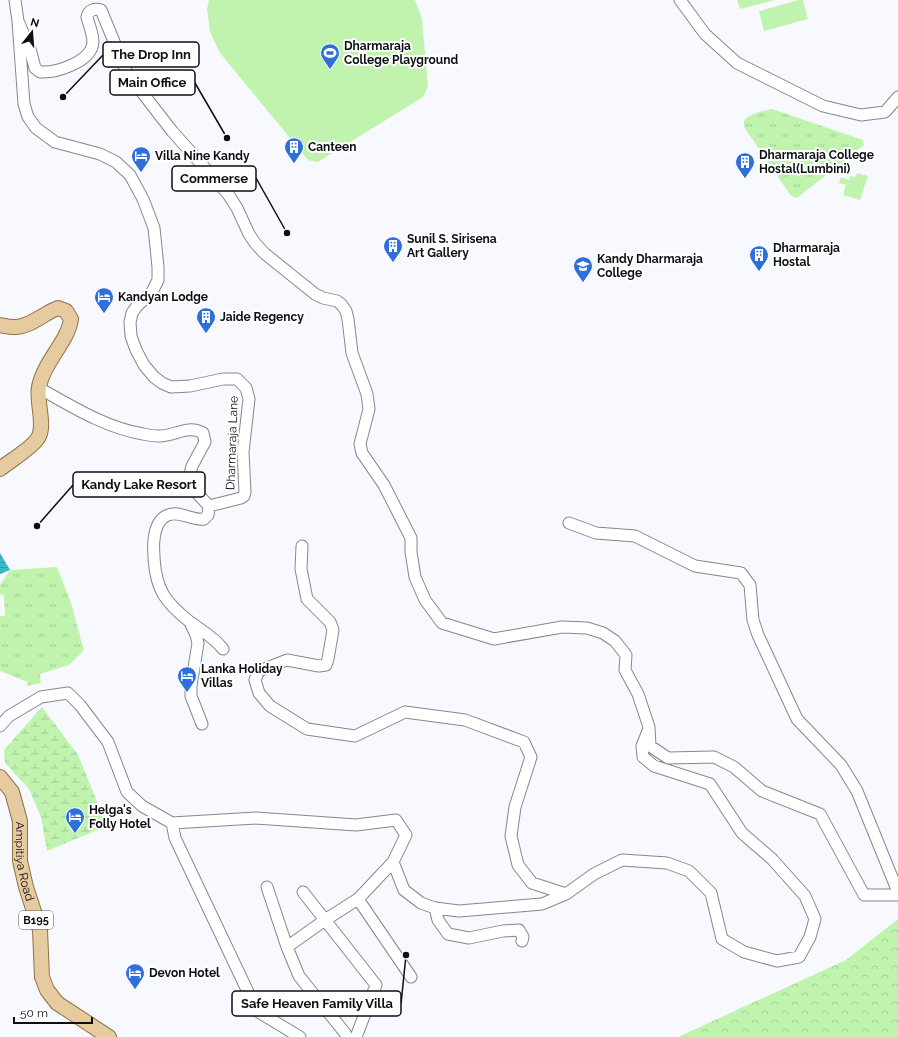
<svg xmlns="http://www.w3.org/2000/svg" width="898" height="1037" viewBox="0 0 898 1037" font-family="Raleway,sans-serif">
<defs>
<pattern id="forest-crowns" width="20" height="18" patternUnits="userSpaceOnUse"><rect width="20" height="18" fill="#bff3ae"/><path d="M2 6a3 3 0 1 1 6 0M12 15a3 3 0 1 1 6 0" fill="none" stroke="#a3cf95"/></pattern>
<pattern id="wetland-marsh" width="20" height="14" patternUnits="userSpaceOnUse"><rect width="20" height="14" fill="#bff3ae"/><path d="M1 5h8M5 5V1M11 12h8M15 12V8" fill="none" stroke="#a3cf95"/></pattern>
<pattern id="park-tufts" width="24" height="20" patternUnits="userSpaceOnUse"><rect width="24" height="20" fill="#bff3ae"/><path d="M3 7l-1-3M5 7V3M7 7l1-3M15 17l-1-3M17 17v-4M19 17l1-3" fill="none" stroke="#a3cf95"/></pattern>
<pattern id="water-rules" width="6" height="5" patternUnits="userSpaceOnUse"><rect width="6" height="5" fill="#34bac8"/><path d="M0 2.5h6" fill="none" stroke="#2d9fab"/></pattern>
</defs>
<rect width="100%" height="100%" fill="#f8f9fe"/>
<!-- forest -->
<path fill="url(#forest-crowns)" d="M898,919v118h-220l168,-77z"/>
<!-- wetland -->
<path fill="url(#wetland-marsh)" d="M42,707l36,48 29,71 -60,25 -6,-34 -12,-28 -24,-26 -1,-13z"/>
<!-- park -->
<path fill="url(#park-tufts)" d="M772,109l91,31 1,5 -67,53 -6,-2 -47,-69c0,0 0,-6 0,-6 3,-7 22,-11 28,-12z
M57,567l14,36 13,47 -15,15 -29,9 1,9 -14,3 1,-4 -28,-11v-55h5l-1,-21 -4,-1v-9l10,-15z"/>
<!-- pitch -->
<path fill="#bff3ae" d="M209,0h206l7,19 6,68 -5,10 -105,65 -10,-2 -88,-107 -10,-21 -3,-23z
M737,0h38l-35,9z
M799,0h4l5,19 -44,12 -5,-20z
M857,173l11,3 -8,24 -17,-5 3,-10 -7,-2 2,-6 8,3 1,-4 6,1z"/>
<!-- water -->
<path fill="url(#water-rules)" d="M0,553l10,17 -10,4z"/>
<g fill="none" stroke-linecap="round" stroke-linejoin="round">
<!-- minor casing -->
<g stroke="#848791" stroke-width="13">
<path id="minor" d="M15,0l3,21 6,83 4,13 8,11 19,14 45,12 16,8 14,13 13,24 11,29 4,39v13l-6,12 -15,14 -5,7 -2,9 1,14 5,14 8,15 10,12 8,6 9,4 19,-1 33,-7h14l9,9 3,11 -6,53 2,40 -1,4 -3,2 -32,8
M680,0l25,34 32,29 86,43 38,9 24,-3 13,-15
M18,21l12,28 5,19 5,4c16,1 52,-10 53,-30 0,-8 -4,-17 -6,-25 1,-7 8,-9 14,-7l26,63 45,58 56,63 9,14 12,26 6,9 9,10 51,41 8,4 14,3 4,3 5,7 2,8 4,34 15,41 2,15 -9,35 2,9 22,32 27,53v14l4,25 10,23 17,23 52,16 68,-12 25,1 16,5 12,8 11,14 -1,15 13,24 11,33 1,19 18,12 46,-1 20,10 28,24 58,23 44,81h34
M39,388c32,18 67,40 104,46 5,1 10,2 15,2 16,1 29,-12 45,-3l2,9 -13,24 -3,12 4,11 16,17 -1,9 -4,4c-13,2 -24,-9 -36,-4 -10,4 -13,14 -14,25 -1,5 0,12 0,18 2,32 11,44 36,64 12,9 24,15 33,27
M569,523l27,10 39,3 60,30 46,7 9,12 3,35 5,15 39,84 44,46 16,26 41,101
M302,546l-1,23 6,30 23,23 3,8 -5,29 -2,6 -7,1 -32,-6 -28,11 -4,9 4,13 11,13 37,23 48,7 50,-24 60,8 59,22 7,15 -16,50 -4,29 7,29 14,18 34,11
M190,622l6,13 2,8 -7,43v10l11,28
M0,726l9,-10 32,-19 27,-4 12,12 28,37 19,50 15,14 30,17 84,-5 100,7 40,-5 10,15 -13,27 -35,37 -33,21 51,65 -20,52
M172,823l3,15 82,173 43,26
M393,862l11,28 17,13 14,5 24,3 83,-7 24,-10 28,-20 28,-14 45,3 22,8 22,22 11,46 22,13 33,9 22,-4 11,-20 5,-18 -10,-23 -33,-37 -30,-26 -32,-49 -56,-18 -11,-9 -1,-11 6,-15
M267,887l20,60 12,29 46,57 2,4
M358,899l53,78
M435,908l3,12 10,14 21,4 34,-7 16,-1 4,7 -1,4
M287,947l38,-27 -22,-28"/>
</g>
<!-- major casing -->
<g stroke="#907145" stroke-width="16">
<g id="major">
<path d="M0,325c5,1 11,2 16,2 16,-1 28,-14 42,-19l8,3 5,8c-3,23 -27,42 -32,68 -3,15 7,39 -1,51 -6,10 -28,23 -38,31"/>
<path id="s1" d="M0,777l12,15 8,29v40l6,26 14,43 2,47 5,13 10,13 52,34"/>
</g>
</g>
<!-- minor -->
<use href="#minor" stroke="#fff" stroke-width="11"/>
<!-- major -->
<use href="#major" stroke="#e6caa0" stroke-width="14"/>
</g>
<!-- icons -->
<defs>
<g id="stadium-pin" transform="scale(1)"><path d="M0 17L-7.5 6A9.5 9.5 0 1 1 7.5 6Z" fill="#2e6fdc" stroke="#fff"/><path d="M0-5a6.5 5 0 1 0 0 10a6.5 5 0 1 0 0-10ZM-3.5-1.8h7v3.6h-7Z" fill="#fff"/></g>
<g id="building-pin" transform="scale(1)"><path d="M0 17L-7.5 6A9.5 9.5 0 1 1 7.5 6Z" fill="#2e6fdc" stroke="#fff"/><path d="M-4-6H4V6H1V3H-1V6H-4ZM-2.5-4.3h1.7v1.8h-1.7ZM.8-4.3h1.7v1.8H.8ZM-2.5-1h1.7V.8h-1.7ZM.8-1h1.7V.8H.8Z" fill="#fff"/></g>
<g id="hotel-pin" transform="scale(1)"><path d="M0 17L-7.5 6A9.5 9.5 0 1 1 7.5 6Z" fill="#2e6fdc" stroke="#fff"/><path d="M-6-4.5h1.5V1H6V5H4.5V3h-9V5H-6ZM-4 0a1.8 1.8 0 1 1 3.6 0ZM.5 0V-2.5h3Q6-2.5 6 0Z" fill="#fff"/></g>
<g id="school-pin" transform="scale(1)"><path d="M0 17L-7.5 6A9.5 9.5 0 1 1 7.5 6Z" fill="#2e6fdc" stroke="#fff"/><path d="M0-5L7-2L0 1L-7-2ZM-4 1L0 2.5L4 1V4Q0 6-4 4Z" fill="#fff"/></g>
</defs>
<g fill-rule="evenodd">
<use href="#stadium-pin" x="330" y="53"/>
<use href="#building-pin" x="294" y="147"/>
<use href="#hotel-pin" x="141" y="156"/>
<use href="#building-pin" x="745" y="162"/>
<use href="#building-pin" x="393" y="246"/>
<use href="#building-pin" x="759" y="255"/>
<use href="#school-pin" x="583" y="266"/>
<use href="#hotel-pin" x="104" y="297"/>
<use href="#building-pin" x="206" y="317"/>
<use href="#hotel-pin" x="187" y="676"/>
<use href="#hotel-pin" x="75" y="817"/>
<use href="#hotel-pin" x="135" y="973"/>
</g>
<g text-anchor="middle" dominant-baseline="central" stroke-width="4" stroke-linejoin="round" paint-order="stroke">
<!-- shield labels -->
<rect fill="#fff" stroke="#565659" stroke-width="1" x="19" y="911" width="34" height="18" rx="3"/>
<g font-size="11" font-weight="bold" fill="#0d0e12">
<text x="36" y="920">B195</text>
</g>
<!-- poi labels -->
<g font-size="12" font-weight="bold" fill="#0d0e12" stroke="#fff" text-anchor="start">
<text x="344" y="46">Dharmaraja<tspan x="344" dy="14">College Playground</tspan></text>
<text x="308" y="147">Canteen</text>
<text x="759" y="155">Dharmaraja College<tspan x="759" dy="14">Hostal(Lumbini)</tspan></text>
<text x="155" y="156">Villa Nine Kandy</text>
<text x="407" y="239">Sunil S. Sirisena<tspan x="407" dy="14">Art Gallery</tspan></text>
<text x="773" y="248">Dharmaraja<tspan x="773" dy="14">Hostal</tspan></text>
<text x="597" y="259">Kandy Dharmaraja<tspan x="597" dy="14">College</tspan></text>
<text x="118" y="297">Kandyan Lodge</text>
<text x="220" y="317">Jaide Regency</text>
<text x="201" y="669">Lanka Holiday<tspan x="201" dy="14">Villas</tspan></text>
<text x="89" y="810">Helga's<tspan x="89" dy="14">Folly Hotel</tspan></text>
<text x="149" y="973">Devon Hotel</text>
</g>
<!-- street labels -->
<g font-size="12" fill="#0d0e12" stroke="#fff">
<text transform="translate(232 443) rotate(-88)">Dharmaraja Lane</text>
<text stroke="none"><textPath href="#s1" startOffset="90">Ampitiya Road</textPath></text>
</g>
</g>
<!-- callouts -->
<path fill="none" stroke="#0d0e12" stroke-width="1.5" d="M63 97L103 55M227 138L195 83M287 233L256 178M37 526L73 485M406 955L401 1004"/>
<g fill="#0d0e12" stroke="#fff" stroke-width="1.5">
<circle cx="63" cy="97" r="4"/>
<circle cx="227" cy="138" r="4"/>
<circle cx="287" cy="233" r="4"/>
<circle cx="37" cy="526" r="4"/>
<circle cx="406" cy="955" r="4"/>
</g>
<g fill="#fff" stroke="#0d0e12" stroke-width="1.5">
<rect x="103" y="42" width="96" height="25" rx="4"/>
<rect x="110" y="70" width="85" height="25" rx="4"/>
<rect x="172" y="166" width="84" height="25" rx="4"/>
<rect x="73" y="472" width="132" height="25" rx="4"/>
<rect x="232" y="991" width="169" height="25" rx="4"/>
</g>
<g font-size="13" text-anchor="middle" font-weight="bold" fill="#0d0e12">
<text x="151" y="59">The Drop Inn</text>
<text x="152" y="87">Main Office</text>
<text x="214" y="183">Commerse</text>
<text x="139" y="489">Kandy Lake Resort</text>
<text x="317" y="1008">Safe Heaven Family Villa</text>
</g>
<!-- north arrow -->
<g transform="translate(32 32) rotate(17)" stroke="#ffffff" stroke-width="3" paint-order="stroke">
<path d="M0-3L7 15L0 10L-7 15Z" fill="#0d0e12"/>
<text y="-6" font-size="11" font-weight="bold" text-anchor="middle" fill="#0d0e12">N</text>
</g>
<!-- scale -->
<path d="M14 1017v6h78v-6" fill="none" stroke="#0d0e12" stroke-width="2"/>
<text x="20" y="1017" font-size="12" fill="#0d0e12" stroke="#ffffff" stroke-width="3" paint-order="stroke">50 m</text>
</svg>
